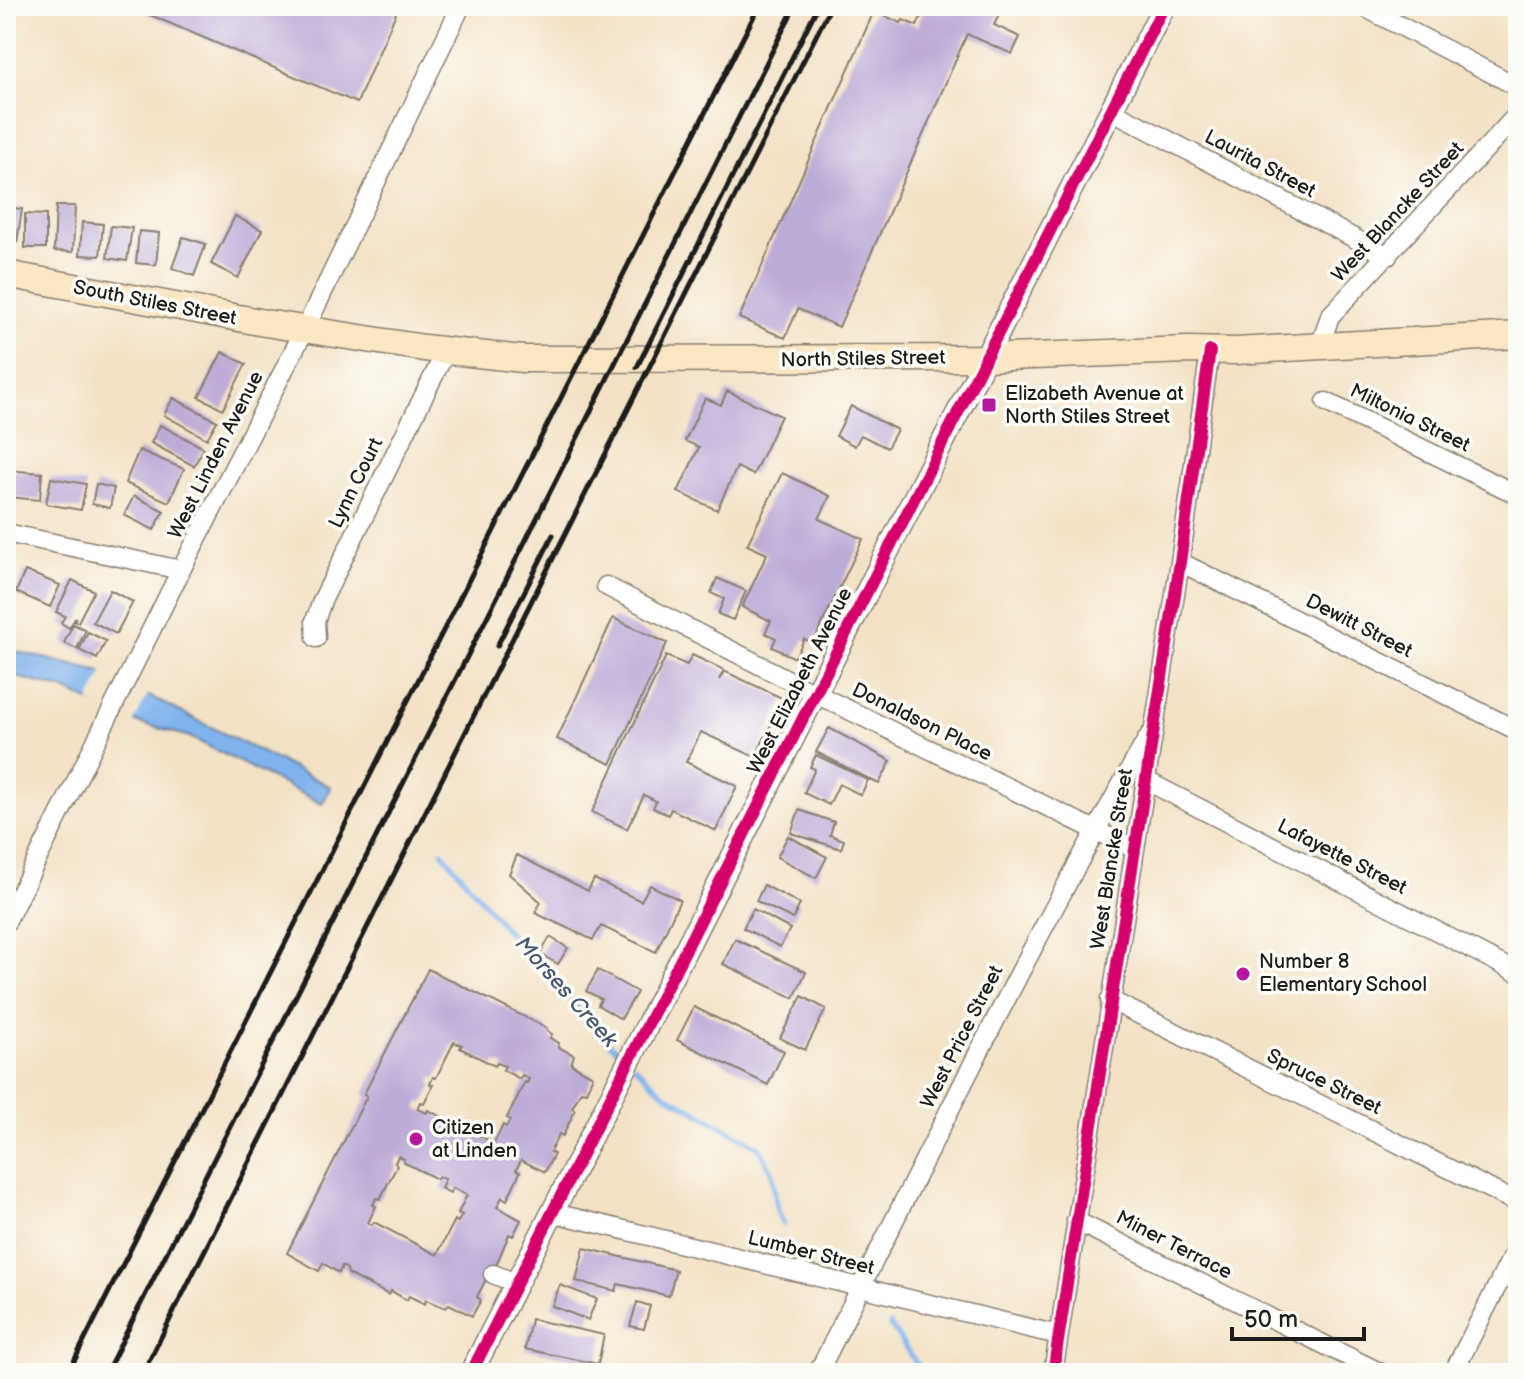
<svg xmlns="http://www.w3.org/2000/svg" width="1524" height="1379" viewBox="0 0 1524 1379" font-family="'Balsamiq Sans',sans-serif">
<rect width="100%" height="100%" fill="#fdfcf7"/>
<filter id="ink" filterUnits="userSpaceOnUse"><feTurbulence type="fractalNoise" baseFrequency=".0125" numOctaves="2"/><feDisplacementMap in="SourceGraphic" scale="16" xChannelSelector="R" yChannelSelector="G"/><feConvolveMatrix kernelMatrix="1 2 1 2 8 2 1 2 1" color-interpolation-filters="sRGB"/></filter>
<filter id="wash" filterUnits="userSpaceOnUse"><feTurbulence type="fractalNoise" baseFrequency=".006" numOctaves="4" result="noise"/><feDisplacementMap in="SourceGraphic" scale="32" xChannelSelector="R" yChannelSelector="G"/><feGaussianBlur stdDeviation="1.8" result="paint"/><feColorMatrix in="noise" values="0 0 0 0 0 0 0 0 0 0 0 0 0 0 0 0 0 1.4 0 .05"/><feComposite in="paint" operator="in"/></filter>
<g filter="url(#wash)">
<rect width="100%" height="100%" fill="#f3e2c6"/>
<!-- water -->
<path fill="#80b3ed" stroke="#4e6884" stroke-width="2" d="M6,649l95,23 230,115 -9,17 -132,-67 -51,-14 -77,-34 -56,-15z"/>
<!-- pier -->
<path fill="#f3e2c6" d="M104,671l44,23 -15,30 -44,-22z"/>
<g fill="none" stroke-linecap="round" stroke-linejoin="round">
<!-- stream -->
<path stroke="#80b3ed" stroke-width="5" d="M442,852l83,101 37,35 35,44 27,24
M635,1066l30,28 94,53 13,25 5,38 7,14
M890,1325l33,48"/>
</g>
<g id="blocks">
<!-- building -->
<path fill="#bdabd7" fill-rule="evenodd" d="M129,6h270l-42,97z
M926,6h68l8,3 -8,16 26,12 -8,17 -45,-20 -128,293 -41,-18 -13,29 -46,-20 135,-307 27,12 2,-3 14,6z
M56,206h19l-2,46 -19,-1z
M6,207l16,2 -5,33 -11,-2z
M25,214l21,1v33h-21z
M235,216l27,14 -24,48 -27,-14z
M82,222l21,2 -3,32 -20,-1z
M111,226l21,2 -5,33 -20,-3z
M139,231l20,2 -3,32 -20,-2z
M183,237l23,7 -12,32 -22,-8z
M222,352l24,12 -23,45 -24,-12z
M727,391l54,25 -28,59 -16,-8 -20,43 -39,-18 21,-45 -14,-6 20,-43 16,7z
M173,398l44,23 -10,18 -43,-24z
M851,406l46,24 -10,18 -26,-13 -6,11 -19,-10z
M160,425l44,23 -10,18 -43,-23z
M139,450l45,19 -15,33 -44,-19z
M6,470l36,3 -2,27 -34,-3z
M782,473l48,23 -11,23 44,20 -50,104 -9,-4 -9,19 -23,-11 4,-9 -11,-5 6,-12 -29,-14 25,-53 -20,-9z
M51,478l35,6 -5,26 -35,-6z
M96,484l18,4 -4,20 -18,-4z
M134,496l30,15 -10,19 -30,-15z
M25,571l35,14 -10,22 -34,-15z
M717,578l29,13 -13,29 -15,-6 6,-15 -13,-6z
M72,580l22,11 -16,31 -4,-1 2,-4 -7,11 -8,-5 4,-7 -9,-4z
M110,590l23,12 -17,32 -23,-12z
M613,618l54,25 -56,121 -54,-25z
M73,624l13,6 -9,19 -13,-6z
M88,632l18,9 -9,18 -18,-9z
M692,655l32,15 -5,10 5,-9 60,28 -29,58 -54,-25 -15,30 51,24 -21,45 -45,-22 -3,6 -15,-7 3,-7 -12,-6 -17,34 -35,-17 74,-156 21,9z
M829,728l62,33 -12,23 -63,-32z
M816,755l52,25 -7,15 -22,-11 -10,21 -25,-12 11,-24 -5,-2z
M799,810l35,12 -4,13 14,5 -3,9 -50,-16z
M788,836l39,21 -11,21 -39,-21z
M517,855l71,36 6,-12 47,22 9,-16 30,15 -24,52 -55,-26 -8,14 -58,-27 6,-11 -32,-28z
M764,885l36,19 -7,15 -37,-18z
M753,909l37,20 -10,18 -37,-19z
M550,937l18,11 -10,16 -18,-10z
M735,939l71,33 -12,26 -71,-34z
M428,969l119,59 -1,2 6,4 -2,4 9,5 -1,4 16,8 -3,9 22,12 -7,16 -5,-1 -9,17 3,2 -12,26 -4,-2 -9,18 4,2 -9,18 -24,-12 -5,10 4,2 -13,28 -5,-3 -5,10 24,13 -8,16 -4,-2 -19,46 -4,-1 -9,18 4,3 -9,16 -23,-12 -3,4 -20,-8 -1,4 -16,-8 -2,4 -16,-9 -2,4 -41,-21 -1,-5 -5,-3 -3,7 -16,-10 -4,8 -32,-18 80,-157 -3,-2zM454,1042l8,3 -2,3 35,18 2,-3 8,3 -2,4 17,9 2,-4 7,4 -2,4 -2,-1 -18,36 3,2 -4,7 -3,-2 -9,18 -66,-33 -1,3 -10,-4 3,-7 4,1 9,-18 -3,-1 3,-7 3,1zM398,1156l6,3 -1,3 34,17 2,-2 6,2 -4,9 9,5 3,-5 14,7 -9,18 4,2 -4,7 -3,-2 -18,35 -63,-33 -2,3 -4,-2 8,-17 -3,-1 3,-7 4,1 17,-33 -2,-3z
M598,970l39,22 -16,27 -23,-14 3,-6 -15,-8z
M802,996l24,13 -21,41 -25,-12z
M694,1007l90,44 -16,34 -91,-45z
M584,1248l92,22 -7,26 -51,-12 -2,7 -40,-10z
M560,1285l37,14 -9,21 -36,-14z
M637,1302l13,4 -6,23 -14,-3z
M531,1319l73,16 -6,29 -73,-15z"/>
</g>
</g>
<g filter="url(#ink)">
<use href="#blocks" fill-opacity="0" stroke="#887f71" stroke-width="2"/>
<g fill="none" stroke-linecap="round" stroke-linejoin="round">
<!-- minor casing -->
<g stroke="#887f71" stroke-width="21">
<path id="minor" d="M1362,6l156,81
M1111,110l277,146
M1320,346l10,-30 188,-202
M1326,402l192,93
M6,533l175,37
M1180,562l338,169
M606,586l210,108 318,155
M316,638l-1,-17 7,-20 124,-250
M1145,780l373,193
M6,922l175,-352 124,-241 156,-323
M1110,1000l408,203
M554,1213l504,122
M1076,1221l305,152
M493,1274l23,9
M818,1373c107,-214 212,-430 331,-637
M1053,1373l127,-811 30,-211
M1453,1373l65,-128"/>
</g>
<!-- tertiary casing -->
<g stroke="#887f71" stroke-width="25">
<path id="tertiary" d="M471,1373l693,-1367"/>
</g>
<!-- secondary casing -->
<g stroke="#887f71" stroke-width="29">
<path id="secondary" d="M6,274l259,49 159,25 99,11 461,-1 203,-8 48,1 283,-16"/>
</g>
<!-- minor -->
<use href="#minor" stroke="#fff" stroke-width="18"/>
<!-- tertiary -->
<use href="#tertiary" stroke="#fff" stroke-width="22"/>
<!-- secondary -->
<use href="#secondary" stroke="#fbe7c3" stroke-width="26"/>
<!-- rail -->
<path stroke="#1c1c1c" stroke-width="5" d="M637,367l181,-361
M497,646l56,-111
M68,1373l691,-1367
M106,1373l689,-1367
M143,1373l688,-1367"/>
<!-- cycleway casing -->
<g stroke="#fdfcf7" stroke-width="17">
<path id="cycleway" d="M471,1373l693,-1367
M1053,1373l127,-811 30,-211"/>
</g>
<!-- cycleway -->
<use href="#cycleway" stroke="#d6006c" stroke-width="12"/>
</g>
</g>
<!-- markers -->
<g fill="#b5179e" stroke="#fdfcf7" stroke-width="3">
<rect x="981" y="397" width="16" height="16" rx="4"/>
<circle cx="1243" cy="974" r="8"/>
<circle cx="416" cy="1139" r="8"/>
</g>
<g text-anchor="middle" dominant-baseline="central" stroke-width="7" stroke-linejoin="round" paint-order="stroke">
<!-- street labels -->
<g font-size="20" fill="#1c1c1c" stroke="#fdfcf7">
<text transform="translate(1260 164) rotate(28)">Laurita Street</text>
<text transform="translate(1398 212) rotate(-47)">West Blancke Street</text>
<text transform="translate(155 303) rotate(11)">South Stiles Street</text>
<text transform="translate(863 359) rotate(-1)">North Stiles Street</text>
<text transform="translate(1410 418) rotate(26)">Miltonia Street</text>
<text transform="translate(216 455) rotate(-63)">West Linden Avenue</text>
<text transform="translate(356 483) rotate(-64)">Lynn Court</text>
<text transform="translate(1359 626) rotate(27)">Dewitt Street</text>
<text transform="translate(800 681) rotate(-63)">West Elizabeth Avenue</text>
<text transform="translate(922 722) rotate(26)">Donaldson Place</text>
<text transform="translate(1342 857) rotate(27)">Lafayette Street</text>
<text transform="translate(1112 859) rotate(-81)">West Blancke Street</text>
<text transform="translate(962 1037) rotate(-63)">West Price Street</text>
<text transform="translate(1324 1082) rotate(26)">Spruce Street</text>
<text transform="translate(1174 1245) rotate(27)">Miner Terrace</text>
<text transform="translate(811 1253) rotate(14)">Lumber Street</text>
</g>
<!-- poi labels -->
<g font-size="20" fill="#1c1c1c" stroke="#fdfcf7" text-anchor="start">
<text x="1005" y="394">Elizabeth Avenue at<tspan x="1005" dy="23">North Stiles Street</tspan></text>
<text x="1259" y="962">Number 8<tspan x="1259" dy="23">Elementary School</tspan></text>
<text x="432" y="1128">Citizen<tspan x="432" dy="23">at Linden</tspan></text>
</g>
<!-- water labels -->
<g font-size="22" font-style="italic" fill="#445870" stroke="#fdfcf7">
<text transform="translate(566 992) rotate(48)">Morses Creek</text>
</g>
</g>
<!-- margin -->
<rect width="1524" height="1379" fill="none" stroke="#fdfcf7" stroke-width="32"/>
<!-- scale -->
<path d="M1232 1327v12h132v-12" fill="none" stroke="#1c1c1c" stroke-width="4"/>
<text x="1244" y="1327" font-size="24" fill="#1c1c1c" stroke="#fdfcf7" stroke-width="6" paint-order="stroke">50 m</text>
</svg>
